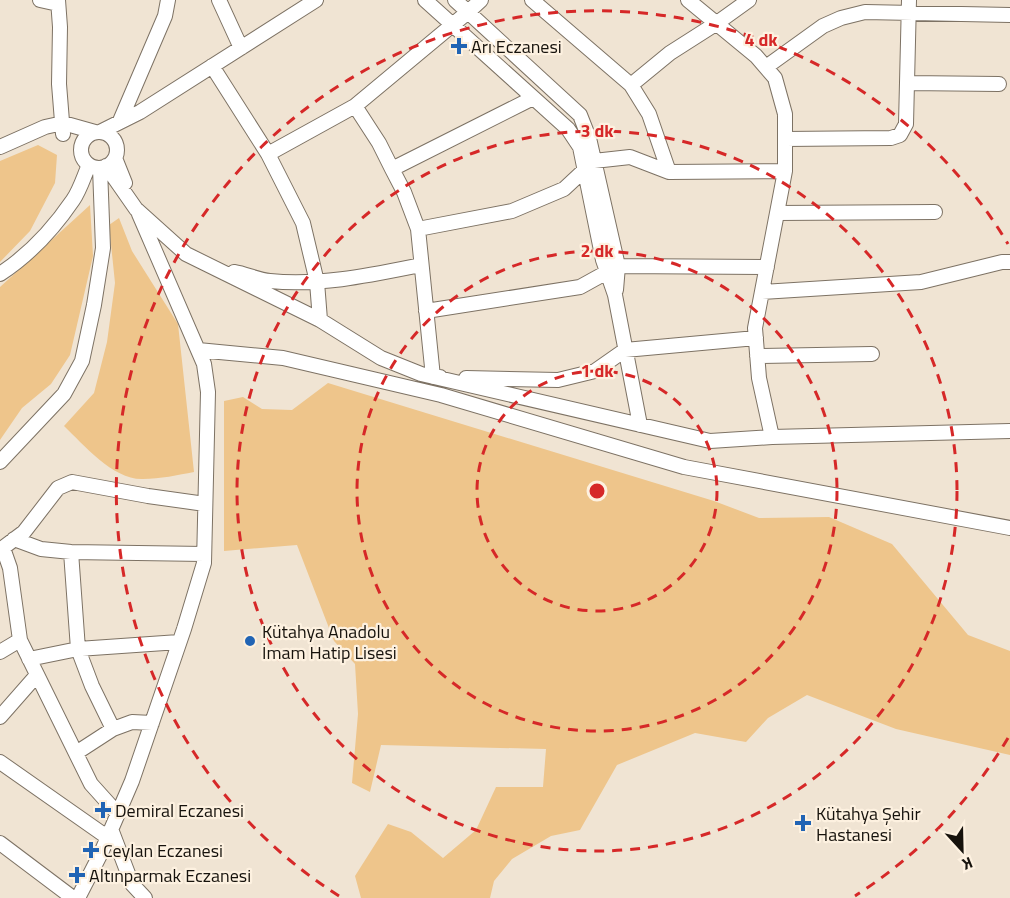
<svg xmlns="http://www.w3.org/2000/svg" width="1010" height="898" viewBox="0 0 1010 898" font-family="'Titillium Web',sans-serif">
<rect width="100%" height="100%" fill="#f0e4d3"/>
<!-- green -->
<path fill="#eec58b" d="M38,145l19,10 -2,28 -25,48 -30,31v-101z
M90,205l3,51 -23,99 -19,29 -29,24 -22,32v-153z
M119,218l13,33 46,73 16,148c-16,3 -34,7 -51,7 -30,1 -59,-34 -79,-53l30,-33 13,-51 8,-59 -6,-58z
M328,383l386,118 45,17 70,-1 63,27 76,91 42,16v104l-114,-26 -89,-34 -39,23 -22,24 -51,-9 -78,32 -37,65 -29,6 -39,23 -18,22 -4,17h-129l-6,-22 33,-52 23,8 32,26 33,-28 20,-43h47l3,-38 -165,-4 -11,47 -18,-9 6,-69 -3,-50 -21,-23 -37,-96 -73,6v-150l19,-4 19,12 30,1z"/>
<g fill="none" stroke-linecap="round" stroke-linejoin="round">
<!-- minor casing -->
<g stroke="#7d7264" stroke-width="16">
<path id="minor" d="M40,0l18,4
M58,0l2,27 -1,57 4,50
M219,0l22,48
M425,0l143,129 12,18 23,113 12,35 25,130
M455,0l125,115 9,23 29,128 -2,24
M532,0l99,85 18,29 20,58
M688,0l68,56 19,22 10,36v57l-30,157 4,50 13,59
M212,66l56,88 35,69 14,59 3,38
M766,67l57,-41 18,-8 24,-6 145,3
M907,83l92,1
M631,85l39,-32 47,-30 32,-23
M355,106l24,37 13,26 12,23 14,37 15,148h7
M120,121l45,-105 3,-16
M100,132l40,-20 176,-112
M81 150a18 18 0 1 1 36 0a18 18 0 1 1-36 0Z
M785,139l106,-1 9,-3 6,-11 3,-124
M0,147l45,-20 18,-4 32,9
M268,154l87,-48 113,-94 13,-12
M115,158l10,25
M106,166l30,43 50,45 134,66 61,38 40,16 289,67 62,-4 238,-6
M392,169l141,-71
M777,213l158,-1
M418,229l94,-18 52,-22 30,-28 36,-4 39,15 116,-1
M234,272c12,2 24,8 36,9 51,5 101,-6 151,-16
M0,274c29,-19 54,-46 73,-74 7,-10 11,-24 16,-35
M762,292l159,-10 81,-20h8
M426,311l154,-24 38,-21 149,1
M198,350l85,8 158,37 243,72 326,61
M757,356l115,-2
M466,378l92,2 37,-9 30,-21 131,-12
M0,462l64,-68 18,-33 12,-56 9,-57 -3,-80
M14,539l27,10 30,3 133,2
M3,548l7,20 10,72 71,144 27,30
M0,550l24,-18 34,-44 14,-6 76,14 57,8
M71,552l7,97 14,37 21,43
M0,652l20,-12
M29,659l49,-10 101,-7
M0,717l36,-41
M76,753l37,-24 19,-7 20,1
M0,762l107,75
M111,829l21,55 13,14
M0,843l73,55
M78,898l23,-45 31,-72 52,-152 20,-66 4,-171 -4,-28 -65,-150"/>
</g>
<!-- minor -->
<use href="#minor" stroke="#fff" stroke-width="14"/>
</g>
<!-- distance rings -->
<g fill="none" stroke="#d62828" stroke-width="3" stroke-dasharray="10 8">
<circle cx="597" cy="491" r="120"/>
<circle cx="597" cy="491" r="240"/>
<circle cx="597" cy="491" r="360"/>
<path d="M1008 738A480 480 0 0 1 855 896M339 896A480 480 0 1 1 1008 244"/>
</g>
<!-- markers -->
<g fill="#2164b4" stroke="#fdf1e0" stroke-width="2">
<path d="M456 37h6v6h6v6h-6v6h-6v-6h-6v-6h6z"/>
<circle cx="250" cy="641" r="6"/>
<path d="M100 801h6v6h6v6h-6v6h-6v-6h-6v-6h6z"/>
<path d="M800 814h6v6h6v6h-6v6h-6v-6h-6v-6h6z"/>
<path d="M88 841h6v6h6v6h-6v6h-6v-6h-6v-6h6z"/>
<path d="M74 866h6v6h6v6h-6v6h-6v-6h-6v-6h6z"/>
</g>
<g text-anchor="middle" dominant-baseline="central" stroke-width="4.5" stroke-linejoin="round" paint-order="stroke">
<!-- poi labels -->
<g font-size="18" fill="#16120c" stroke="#fdf1e0" text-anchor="start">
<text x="471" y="46">Arı Eczanesi</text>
<text x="262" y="631">Kütahya Anadolu<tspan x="262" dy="21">İmam Hatip Lisesi</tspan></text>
<text x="115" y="810">Demiral Eczanesi</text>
<text x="816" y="813">Kütahya Şehir<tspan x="816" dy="21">Hastanesi</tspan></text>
<text x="103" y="850">Ceylan Eczanesi</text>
<text x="89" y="875">Altınparmak Eczanesi</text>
</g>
</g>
<circle cx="597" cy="491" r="9" fill="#d62828" stroke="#fdf1e0" stroke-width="3"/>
<g font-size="18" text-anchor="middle" font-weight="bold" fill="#d62828" stroke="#fdf1e0" stroke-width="4.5" stroke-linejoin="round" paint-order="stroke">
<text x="761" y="46">4 dk</text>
<text x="597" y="137">3 dk</text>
<text x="597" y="257">2 dk</text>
<text x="597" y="377">1 dk</text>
</g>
<!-- north arrow -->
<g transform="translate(962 850) rotate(158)" stroke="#fdf1e0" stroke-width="4.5" paint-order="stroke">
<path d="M0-4.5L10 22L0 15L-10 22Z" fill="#16120c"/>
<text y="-9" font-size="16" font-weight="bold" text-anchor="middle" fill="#16120c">K</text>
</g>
</svg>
